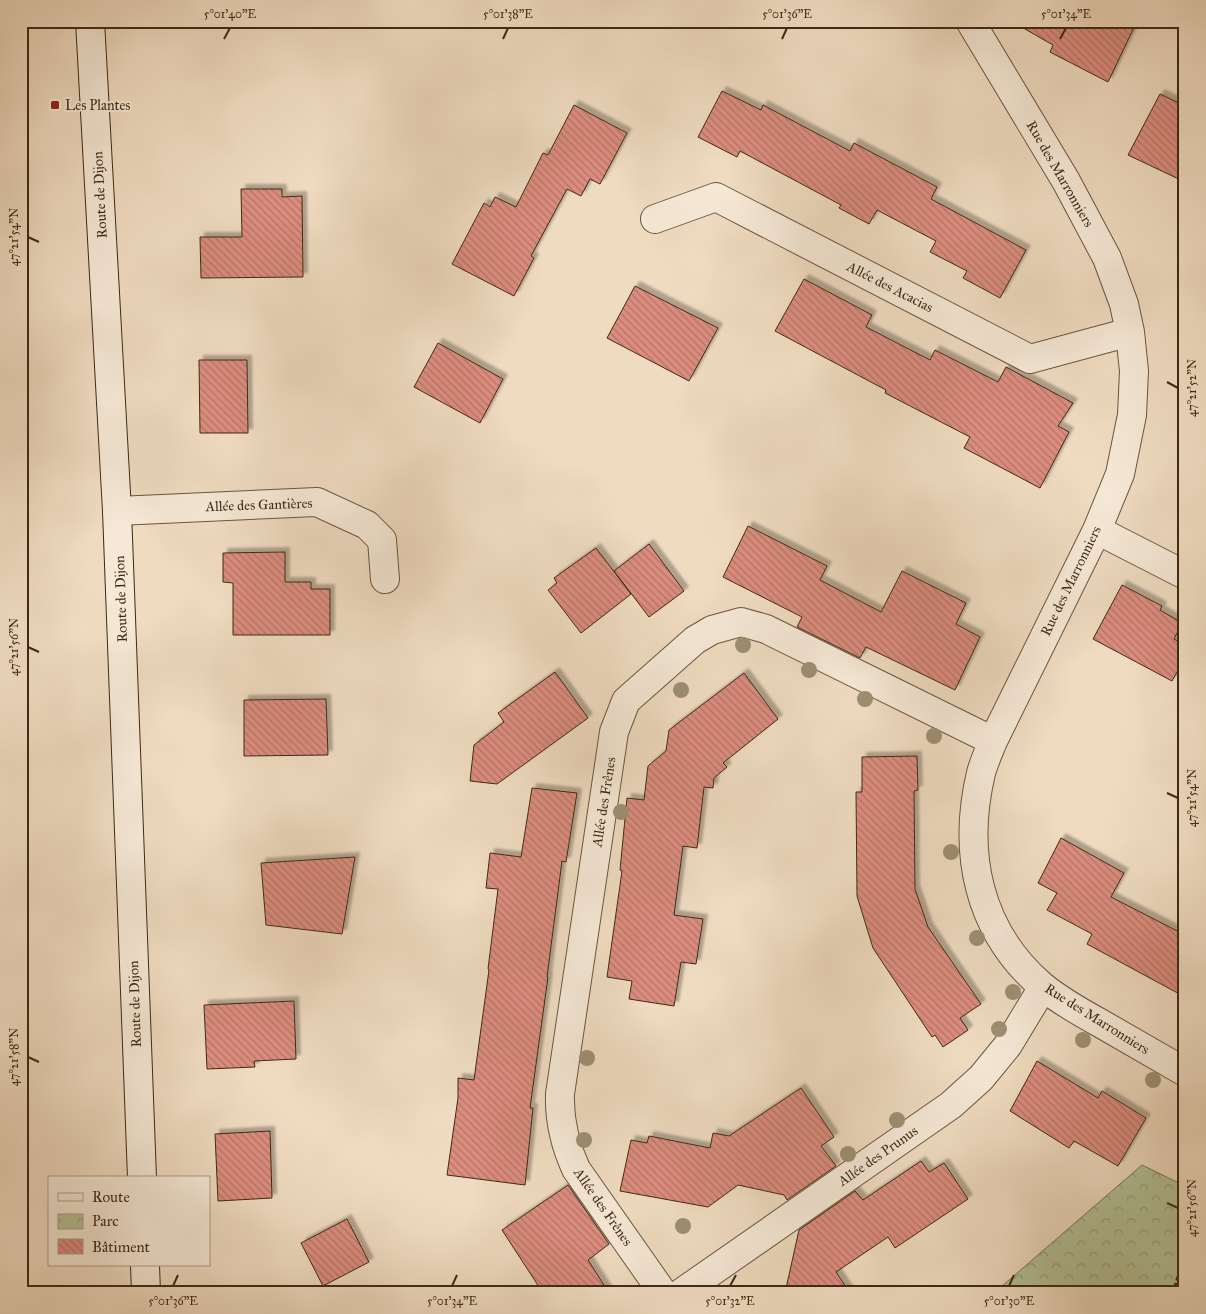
<svg xmlns="http://www.w3.org/2000/svg" width="1206" height="1314" viewBox="0 0 1206 1314" font-family="'IM FELL Great Primer',serif">
<defs>
<pattern id="park-crowns" width="20" height="18" patternUnits="userSpaceOnUse" patternTransform="scale(1.25)"><rect width="20" height="18" fill="#b3c197"/><path d="M2 6a3 3 0 1 1 6 0M12 15a3 3 0 1 1 6 0" fill="none" stroke="#939d7a"/></pattern>
<pattern id="building-back-hatch" width="6" height="6" patternUnits="userSpaceOnUse" patternTransform="scale(1.25)"><rect width="6" height="6" fill="#dc8d7f"/><path d="M-1 5l2 2M0 0l6 6M5-1l2 2" fill="none" stroke="#b47367"/></pattern>
<filter id="shadow"><feDropShadow dx="4.5" dy="-4.5" stdDeviation="1" flood-color="#0004"/></filter>
</defs>
<rect width="100%" height="100%" fill="#efdbc0"/>
<filter id="stains"><feTurbulence type="fractalNoise" baseFrequency=".004" numOctaves="4"/><feColorMatrix values="0 0 0 0 .2 0 0 0 0 .09 0 0 0 0 .02 0 0 0 .5 -.17"/></filter>
<radialGradient id="worn" r=".72"><stop offset=".6" stop-color="#630" stop-opacity="0"/><stop offset="1" stop-color="#630" stop-opacity=".3"/></radialGradient>
<!-- park -->
<path fill="url(#park-crowns)" stroke="#787654" d="M1142,1165l43,21v107h-191z"/>
<!-- building -->
<path fill="url(#building-back-hatch)" stroke="#3d2a12" filter="url(#shadow)" d="M1011,21h126l-29,61 -58,-30 3,-7z
M722,91l39,19 2,-5 87,46 4,-8 83,44 -6,12 95,51 -26,48 -37,-20 4,-7 -37,-19 6,-11 -59,-31 -8,14 -30,-16 2,-3 -101,-54 -3,6 -39,-20z
M1160,94l25,12v76l-57,-27z
M574,105l53,28 -27,51 -10,-5 -9,17 -14,-7 -36,67 3,2 -20,38 -62,-32 32,-61 6,4 5,-10 21,10 27,-54 5,2z
M241,189h41v8l20,-1 1,81 -102,1 -1,-41h42z
M804,279l68,36 -6,12 64,33 5,-10 63,32 8,-15 67,36 -15,23 11,6 -29,56 -76,-40 6,-11 -85,-44 1,-3 -111,-59z
M635,286l83,42 -29,53 -82,-43z
M438,343l65,36 -23,44 -66,-36z
M199,360h48l1,73h-48z
M748,526l79,40 -7,14 61,32 21,-41 64,32 -10,21 24,13 -25,53 -89,-43 -6,11 -63,-31 5,-10 -79,-40z
M649,544l35,47 -35,26 -35,-46z
M596,548l35,46 -50,39 -33,-43 9,-7 -3,-5z
M285,552v30h26v7h19v46h-97v-52l-10,-1v-29z
M1122,585l40,21 -2,4 22,13 -8,16 11,6v13l-13,23 -79,-42z
M555,672l33,46 -91,66 -27,-3 4,-36 30,-23 -6,-9z
M744,673l34,46 -55,44 4,4 -13,11 -1,10 -9,-1 -7,61 -14,-2 -9,69 29,4 -7,45 -15,-2 -7,44 -45,-7 3,-18 -25,-4 15,-106 -2,-1 7,-72 17,2 4,-34 18,-15 3,-21z
M326,699l2,56 -84,1v-56z
M917,756l1,34 -4,1 1,98 13,38 53,77 -21,14 8,12 -25,17 -8,-12 -3,2 -59,-89 -16,-52 -1,-104h6v-35z
M532,788l45,5 -11,69 -4,-1 -15,116h1l-18,131h3l-8,77 -78,-10 11,-77v-20l16,2 15,-110 -1,-1 10,-80 -12,-1 4,-35 31,4z
M1061,838l63,35 -13,24 74,38v62l-98,-53 5,-10 -45,-24 10,-17 -19,-10z
M355,857l-13,77 -76,-9 -5,-62z
M294,1001l2,58 -42,2 1,6 -48,2 -3,-64z
M1037,1061l61,37 4,-7 44,27 -28,48 -44,-25 -5,7 -59,-37z
M801,1088l33,49 -13,9 15,20 -49,34 -3,-5 -46,-10 -30,22 -88,-16 11,-51 16,3 2,-7 61,12 3,-15 16,3z
M270,1131l2,67 -54,3 -3,-67z
M921,1161l8,11 15,-9 24,36 -73,49 -7,-11 -52,35 14,21h-65l14,-63 56,-39 8,9z
M568,1185l41,59 -21,16 21,33h-66l-41,-63z
M347,1219l22,43 -46,24 -22,-43z"/>
<g fill="none" stroke-linecap="round" stroke-linejoin="round">
<!-- minor casing -->
<g stroke="#6a563e" stroke-width="30">
<path id="minor" d="M970,21l96,160 41,77 17,46 6,28 4,39 -2,44 -12,59 -23,56 -104,211c-4,10 -9,21 -12,32 -19,80 -3,158 61,213 17,14 38,26 58,37 28,16 56,32 85,49
M655,219l61,-22 314,162 100,-27
M117,511l200,-9 50,23 15,15 3,39
M1097,530l88,45
M663,1293l-87,-124c-11,-24 -17,-47 -16,-75l54,-362 12,-31 69,-61 17,-10 29,-8 25,7 227,112
M681,1293l270,-188 30,-27 27,-33 35,-58"/>
</g>
<!-- secondary casing -->
<g stroke="#3d2a12" stroke-width="30">
<path id="secondary" d="M90,21l27,490 25,667
M145,1265l1,28"/>
</g>
<!-- path -->
<path stroke="#3d2a12" stroke-width="3" stroke-dasharray="4 2.5" stroke-linecap="butt" d="M1173,1293l12,-40"/>
<!-- minor -->
<use href="#minor" stroke="#f5e8d6" stroke-width="28"/>
<!-- secondary -->
<use href="#secondary" stroke="#f5e8d6" stroke-width="28"/>
</g>
<!-- trees -->
<g fill="#9d8f72">
<circle cx="743" cy="645" r="8"/>
<circle cx="809" cy="670" r="8"/>
<circle cx="681" cy="690" r="8"/>
<circle cx="865" cy="699" r="8"/>
<circle cx="934" cy="736" r="8"/>
<circle cx="621" cy="812" r="8"/>
<circle cx="951" cy="852" r="8"/>
<circle cx="977" cy="938" r="8"/>
<circle cx="1013" cy="992" r="8"/>
<circle cx="999" cy="1029" r="8"/>
<circle cx="1083" cy="1040" r="8"/>
<circle cx="587" cy="1058" r="8"/>
<circle cx="1153" cy="1080" r="8"/>
<circle cx="897" cy="1120" r="8"/>
<circle cx="584" cy="1140" r="8"/>
<circle cx="848" cy="1154" r="8"/>
<circle cx="683" cy="1226" r="8"/>
</g>
<!-- ticks -->
<path fill="none" stroke="#3d2a12" stroke-width="2" d="M224,39l6,-11M503,39l5,-11M782,39l5,-11M1060,39l6,-11M28,237l11,5M1167,382l11,6M28,647l11,5M1167,793l11,5M28,1057l11,5M1167,1203l11,5M173,1286l5,-11M452,1286l5,-11M730,1286l6,-11M1009,1286l5,-11"/>
<!-- markers -->
<rect fill="#8f2418" stroke="#f5e8d6" stroke-width="2" x="50" y="100" width="10" height="10" rx="2.5"/>
<g text-anchor="middle" dominant-baseline="central" stroke-width="4" stroke-linejoin="round" paint-order="stroke">
<!-- poi labels -->
<g font-size="14" fill="#3d2a12" stroke="#f5e8d6" text-anchor="start">
<text x="65" y="105">Les Plantes</text>
</g>
<!-- street labels -->
<g font-size="14" fill="#3d2a12" stroke="#f5e8d6">
<text transform="translate(1060 174) rotate(60)">Rue des Marronniers</text>
<text transform="translate(100 195) rotate(-93)">Route de Dijon</text>
<text transform="translate(890 287) rotate(27)">Allée des Acacias</text>
<text transform="translate(259 505) rotate(-2)">Allée des Gantières</text>
<text transform="translate(1071 581) rotate(-64)">Rue des Marronniers</text>
<text transform="translate(121 599) rotate(-92)">Route de Dijon</text>
<text transform="translate(604 802) rotate(-81)">Allée des Frênes</text>
<text transform="translate(135 1004) rotate(-92)">Route de Dijon</text>
<text transform="translate(1097 1019) rotate(32)">Rue des Marronniers</text>
<text transform="translate(878 1156) rotate(-35)">Allée des Prunus</text>
<text transform="translate(603 1207) rotate(55)">Allée des Frênes</text>
</g>
</g>
<!-- margin -->
<rect width="1206" height="1314" fill="none" stroke="#efdbc0" stroke-width="55"/>
<!-- legend -->
<rect x="48" y="1176" width="162" height="90" fill="#f5e8d6" stroke="#ab9c88"/>
<rect x="58" y="1193" width="25" height="8" fill="#f5e8d6" stroke="#ab9c88"/>
<text x="92" y="1202" font-size="15" fill="#3d2a12">Route</text>
<rect x="58" y="1214" width="25" height="15" fill="url(#park-crowns)" stroke="#ab9c88"/>
<text x="92" y="1226" font-size="15" fill="#3d2a12">Parc</text>
<rect x="58" y="1239" width="25" height="15" fill="url(#building-back-hatch)" stroke="#ab9c88"/>
<text x="92" y="1252" font-size="15" fill="#3d2a12">Bâtiment</text>
<rect x="28" y="28" width="1150" height="1258" fill="none" stroke="#3d2a12" stroke-width="2"/>
<g font-size="12" text-anchor="middle" fill="#3d2a12">
<text x="230" y="18">5°01'40"E</text>
<text x="508" y="18">5°01'38"E</text>
<text x="787" y="18">5°01'36"E</text>
<text x="1066" y="18">5°01'34"E</text>
<text transform="translate(14 237) rotate(-90)" y="4">47°21'54"N</text>
<text transform="translate(1192 388) rotate(-90)" y="4">47°21'52"N</text>
<text transform="translate(14 647) rotate(-90)" y="4">47°21'56"N</text>
<text transform="translate(1192 798) rotate(-90)" y="4">47°21'54"N</text>
<text transform="translate(14 1057) rotate(-90)" y="4">47°21'58"N</text>
<text transform="translate(1192 1208) rotate(-90)" y="4">47°21'56"N</text>
<text x="173" y="1305">5°01'36"E</text>
<text x="452" y="1305">5°01'34"E</text>
<text x="730" y="1305">5°01'32"E</text>
<text x="1009" y="1305">5°01'30"E</text>
</g>
<rect width="100%" height="100%" filter="url(#stains)"/>
<rect width="100%" height="100%" fill="url(#worn)"/>
</svg>
